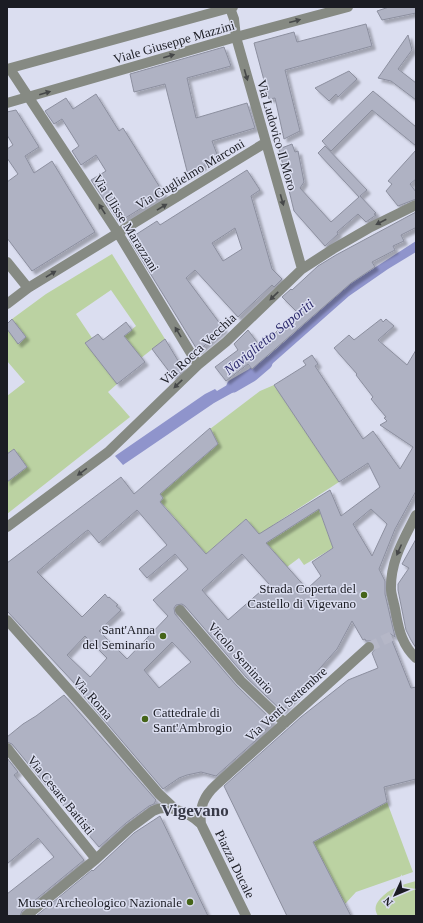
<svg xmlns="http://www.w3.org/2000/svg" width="423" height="923" viewBox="0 0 423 923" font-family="'Times New Roman',serif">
<defs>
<filter id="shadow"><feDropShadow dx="3.5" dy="3.5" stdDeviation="1" flood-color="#0004"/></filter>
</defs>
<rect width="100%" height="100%" fill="#dbdef0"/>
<!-- green -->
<path fill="#bbd2a2" d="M112,254l53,85 -24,19 -17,-22 12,-10 -25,-36 -35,24 16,24 -6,5 31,41 -9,8 22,25 -123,97v-32l20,-15 -13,-18 -7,5v-58l18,-14 -18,-21v-32l12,15 7,-7 -14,-18 34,-25z
M274,385l65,97 -66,43 6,10 40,-26 14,39 -29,17 -5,-7 -12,9 -41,-48 -40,35 -46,-53 3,-3 -3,-4 58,-50 -8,-15 50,-38z
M387,802l26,70 -57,20 -11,12 -32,-62z
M416,881v35h-38c-4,-7 -3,-11 2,-17 10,-11 21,-14 36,-18z"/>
<!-- water -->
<path fill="#8f94cc" d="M416,241v11l-28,17 -39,27 -94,83 -6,-8 2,-3 17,-12 83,-73z
M244,375l6,8 -36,20 -91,62 -8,-9 90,-62 10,-5 2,2z"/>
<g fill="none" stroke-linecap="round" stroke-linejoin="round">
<!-- canal -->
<path stroke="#8f94cc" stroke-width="13" d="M233,386l19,-11 14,-12"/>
</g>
<!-- building -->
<path fill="#afb2c3" stroke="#8c8f9f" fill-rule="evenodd" filter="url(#shadow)" d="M389,7h27v6l-34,7 -5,-9z
M366,24l6,22 -87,24 15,61 -16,8 -9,-41 -6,1 -15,-56 40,-11 3,10z
M408,35l4,15 -14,19 18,14v17l-25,-19 -13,-3z
M224,47l7,19 -44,12 9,40 51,-15 8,25 -43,13 6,16 -30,18 -23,-91 -31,8 -4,-18z
M349,71l8,8 -19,18 -2,-3 -7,7 -14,-13z
M373,91l43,36v19l-44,-36 -41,41 -9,-10z
M96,94l23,37 4,-3 41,66 -45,28 -28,-42 15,-9 -10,-16 -15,10 -9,-14 7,-5 -17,-27 -8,5 -9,-13 21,-13 7,11z
M16,110l23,37 -14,9 9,17 18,-12 43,71 -63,39 -25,-33v-56l11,-8 -11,-16v-9l6,-4 -6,-10v-23z
M292,144l3,8 3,-1 6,31 -4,6 31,34 28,-25 -41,-44 7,-7 42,44 -7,6 16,17 -2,1 2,1 -10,7 -8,-8 -21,18 1,2 -13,12 -31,-35 -15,-62z
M416,150v29l-6,5 6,8v7l-18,7 -12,-15 6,-7 -4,-3z
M247,170l13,20 -9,6 21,73 10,10 -8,8 -2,-2 -34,32 -43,-47 -9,8 38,51 -26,22 -69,-112 28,-18 3,4zM235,228l7,21 -19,12 -11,-18z
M416,212v17l-1,-1 -14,7 3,6 -11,5 2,4 -23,12 3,5 -24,16 -99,86 -4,-5 -22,17 -11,-14 23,-17 -4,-6 14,-14 12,16 38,-33 -16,-16 9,-8 1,1 26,-24 18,-11z
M12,319l14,18 -8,7 -11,-15v-5z
M381,319l2,3 3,-3 8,7 -16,14 29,25 9,-15v141l-21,38 -16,40 6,12v13l10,43 -6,-4 22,55 5,-1v92l-32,8 3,15 -74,40 38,74h-64l-63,-130 77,-69 47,-37 30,-12 -6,-15 3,-4 -1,-6 -3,-2h-5l-1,-2 -2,1 -11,-19 -15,28 -55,62 -36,-34 -61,-71 -3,-2 -6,1 -2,3 1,6 61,71 37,36 -18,20 -39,35 -15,-4 -14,3 -8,3 -16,11 -88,-103 1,-1 -69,-74v-48l114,-86 13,17 76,-66 8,16 -58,50 3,4 -3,4 46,52 40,-35 13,15 71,-44 11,26 39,-29 -12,-24 -29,19 -65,-97 32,-20 -3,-4 9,-6 6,9 -3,2 48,73 10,-8 27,38 13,-22 -33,-22 7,-4 -3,-3 2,-1 -15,-18 2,-2 -17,-22 1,-1 -23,-26 15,-13 5,5zM319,509l14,39 -21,14 9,14 -14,13 -41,-46zM371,509l16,15 -15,32 -19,-32zM137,510l30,35 -28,24 8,9 28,-24 13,15 -35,31 15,16 -41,43 -28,-28 22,-21 -5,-4 2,-1 -9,-8 -1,1 -3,-4 -23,23 -45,-45 48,-40 3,-2 11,13zM242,554l27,30 -41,36 -26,-30zM85,636l22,22 -17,19 -23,-22zM172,642l19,20 -32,26 -15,-18z
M126,322l6,8 -8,6 21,26 -28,22 -32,-41 13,-9 5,6z
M165,339l18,30 -9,9 -22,-29z
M14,449l13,18 -20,15v-28z
M416,539v109l-5,-8 -5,-10 -8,-40v-6l11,-16 -7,-4z
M64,695l92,105 -2,4 -5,2 -23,17 -27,24 -60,-70 -27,-33 -5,-2v-5l16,-13 13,-8z
M7,758l11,14 -4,3 70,85 -62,51 -2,5h-13v-22l47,-37 -16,-19 -31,26z
M160,816l48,100h-172l56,-46 1,1 41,-38z"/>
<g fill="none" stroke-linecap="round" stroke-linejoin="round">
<!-- pedestrian-tunnel -->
<path stroke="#b5b7c7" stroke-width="10" stroke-dasharray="10 5" stroke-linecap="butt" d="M369,647l25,-12"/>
<!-- pedestrian -->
<path stroke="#868a83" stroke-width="10" d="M180,610l61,71 44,42
M7,620l87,98 65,76 16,15
M7,748l89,111
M26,916l70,-57 34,-31 23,-17c16,-8 36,2 48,13
M246,916l-45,-92c-2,-17 3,-28 15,-39l153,-138"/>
<!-- minor -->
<path stroke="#868a83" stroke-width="10" d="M230,8l4,11 2,18 66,232
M10,69l108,164 80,132
M7,103l229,-66 112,-30
M7,262l21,26
M7,304l21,-16 237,-145
M416,515c-12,24 -26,46 -25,75 1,8 4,16 5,24 3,17 7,32 20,44
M7,527l101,-75 90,-87 28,-23 76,-73 31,-20 38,-22 45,-22"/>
<!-- tertiary -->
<path stroke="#868a83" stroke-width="10" d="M7,69l226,-62"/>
</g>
<!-- one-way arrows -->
<defs><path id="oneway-solid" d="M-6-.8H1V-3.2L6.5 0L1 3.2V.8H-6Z"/></defs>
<g fill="#464849">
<use href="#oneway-solid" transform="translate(295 21) rotate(-15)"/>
<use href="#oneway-solid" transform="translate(169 56) rotate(-16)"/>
<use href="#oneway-solid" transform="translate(246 75) rotate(74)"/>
<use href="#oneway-solid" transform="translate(45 93) rotate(-16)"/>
<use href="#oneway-solid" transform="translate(282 200) rotate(74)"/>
<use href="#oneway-solid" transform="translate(162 207) rotate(-31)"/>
<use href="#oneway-solid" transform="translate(102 209) rotate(-123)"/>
<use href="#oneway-solid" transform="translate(381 222) rotate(153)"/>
<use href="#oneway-solid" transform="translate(51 274) rotate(-31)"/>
<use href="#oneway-solid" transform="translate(274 296) rotate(136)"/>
<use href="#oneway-solid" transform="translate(178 332) rotate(-121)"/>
<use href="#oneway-solid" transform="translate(178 384) rotate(136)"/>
<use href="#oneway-solid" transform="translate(82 472) rotate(144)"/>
<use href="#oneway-solid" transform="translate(399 550) rotate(114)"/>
</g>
<!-- markers -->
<g fill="#456418" stroke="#dbdef0" stroke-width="1.5">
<circle cx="364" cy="595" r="4"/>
<circle cx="163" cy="636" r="4"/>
<circle cx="145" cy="719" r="4"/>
<circle cx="190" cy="902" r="4"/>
</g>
<g text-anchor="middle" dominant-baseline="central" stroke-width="3" stroke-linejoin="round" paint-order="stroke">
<!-- street labels -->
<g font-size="13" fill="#1b1c23" stroke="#dbdef0">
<text transform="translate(174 42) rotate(-16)">Viale Giuseppe Mazzini</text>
<text transform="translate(277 135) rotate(74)">Via Ludovico Il Moro</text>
<text transform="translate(190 174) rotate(-31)">Via Guglielmo Marconi</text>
<text transform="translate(126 223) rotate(58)">Via Ulisse Marazzani</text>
<text transform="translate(198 349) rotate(-43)">Via Rocca Vecchia</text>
<text transform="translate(241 658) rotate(48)">Vicolo Seminario</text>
<text transform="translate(93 698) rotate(48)">Via Roma</text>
<text transform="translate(286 704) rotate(-42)">Via Venti Settembre</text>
<text transform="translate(61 795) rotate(51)">Via Cesare Battisti</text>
<text transform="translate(235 864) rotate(64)">Piazza Ducale</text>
</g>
<!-- poi labels -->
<g font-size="13" fill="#1b1c23" stroke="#dbdef0" text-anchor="end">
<text x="356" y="588">Strada Coperta del<tspan x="356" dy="15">Castello di Vigevano</tspan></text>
<text x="155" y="629">Sant'Anna<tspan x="155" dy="15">del Seminario</tspan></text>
<text x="153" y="712" text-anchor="start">Cattedrale di<tspan x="153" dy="15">Sant'Ambrogio</tspan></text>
<text x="182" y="902">Museo Archeologico Nazionale</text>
</g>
<!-- water labels -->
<g font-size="14" font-style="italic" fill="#2b296b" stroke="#dbdef0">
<text transform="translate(269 337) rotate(-39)">Naviglietto Saporiti</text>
</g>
<!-- district labels -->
<g font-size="17" font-weight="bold" fill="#373947" stroke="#dbdef0">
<text x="195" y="810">Vigevano</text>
</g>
</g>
<!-- border -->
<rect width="423" height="923" fill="none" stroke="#1b1c23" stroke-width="16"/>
<!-- north arrow -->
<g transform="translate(395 895) rotate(226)" stroke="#dbdef0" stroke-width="3" paint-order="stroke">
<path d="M0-3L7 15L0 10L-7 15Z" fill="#1b1c23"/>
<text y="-6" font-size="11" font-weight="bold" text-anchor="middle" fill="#1b1c23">N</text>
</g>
</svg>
